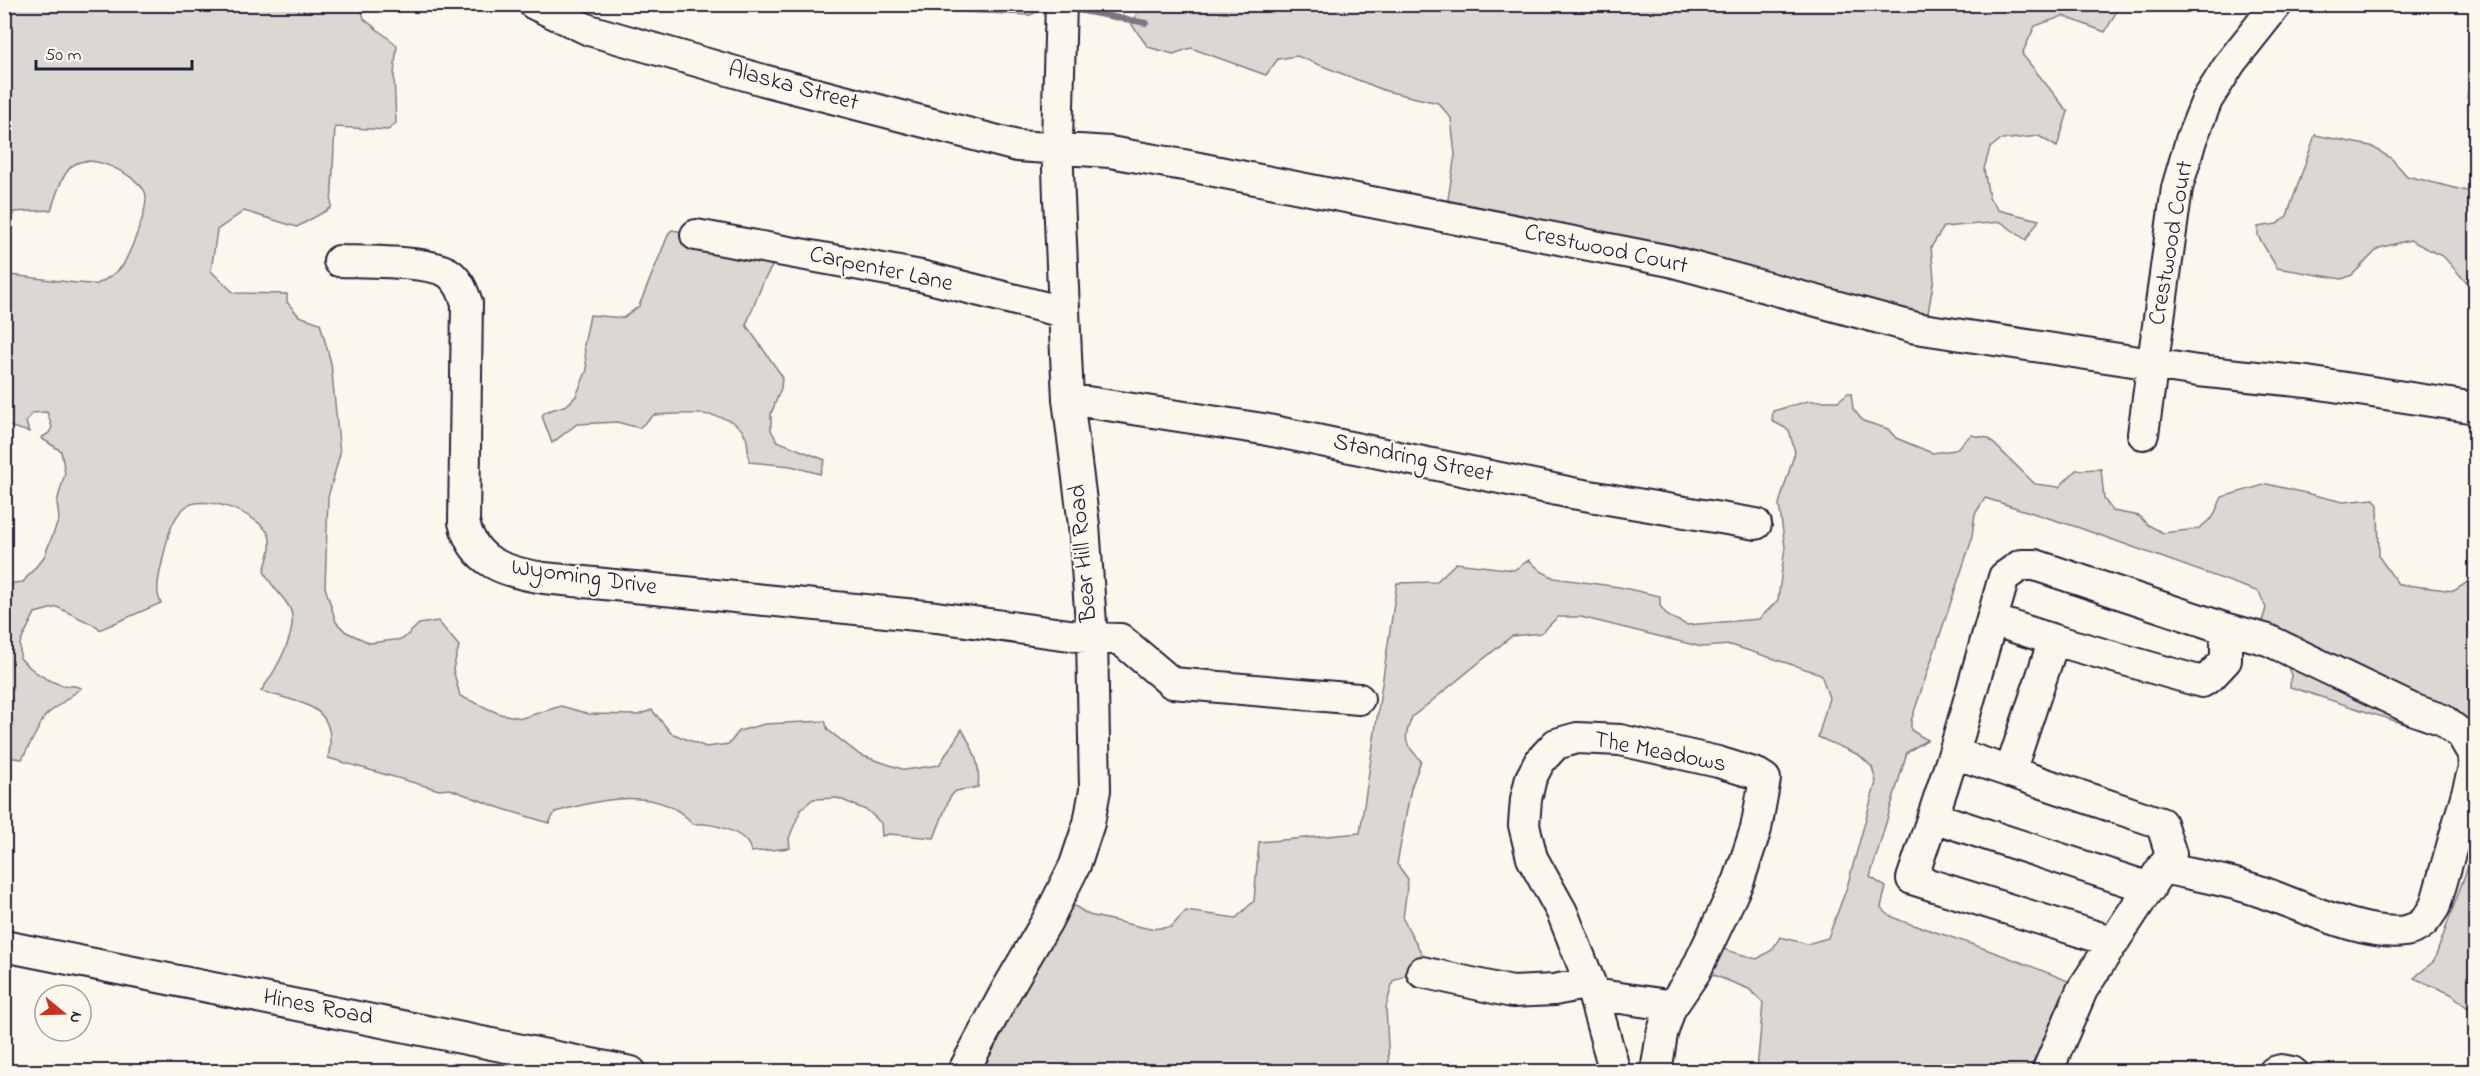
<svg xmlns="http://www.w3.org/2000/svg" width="2480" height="1076" viewBox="0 0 2480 1076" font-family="'Indie Flower',sans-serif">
<rect width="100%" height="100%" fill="#fbf7ec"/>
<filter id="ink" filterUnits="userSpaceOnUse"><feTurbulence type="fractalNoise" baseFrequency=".0167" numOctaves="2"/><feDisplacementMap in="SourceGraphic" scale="12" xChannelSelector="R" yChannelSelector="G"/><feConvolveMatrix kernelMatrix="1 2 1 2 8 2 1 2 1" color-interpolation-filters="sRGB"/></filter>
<g filter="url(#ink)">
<!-- green -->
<path fill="#dbd8d3" stroke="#7e7d87" stroke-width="1.5" d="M5,4l356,1 3,14 33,26 -3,29 2,49 -8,7 -53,-3 -4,81 -34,19 -53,-16 -27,19 -6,41 23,22 53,1v8l12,14 21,7 11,40 9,91 -12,43 -3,90 11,35 10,10 24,11 33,-4 16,-15 19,-3 21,25 -6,23 7,27 40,18 22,4 39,-12 28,8 49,1 14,-5 19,23 35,14 23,-3 10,-13 26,-7 60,-3 3,9 32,25 45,15 34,-5 23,-36c11,20 19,34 16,58l-22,4 -6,6 -16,41 -45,-4 -7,2 -1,-13 -13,-12 -30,-13 -25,1 -12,10 -12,29 1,10 -39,4c-3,-22 -41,-29 -58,-28 -34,-40 -94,-24 -138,-12l-6,11 -49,-15 -50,-19 -11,1 -111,-32c12,-54 -26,-54 -67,-67 13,-18 42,-64 27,-86 -8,-12 -18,-20 -24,-34 3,-11 9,-24 5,-36 -10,-21 -66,-43 -85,-27 -14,13 -17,33 -21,50 -3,15 -9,32 -2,45l-62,27 -1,-3 -41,-20 -22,6 -15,30v15c12,13 24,22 42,27 6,1 12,0 19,3l-36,28 -23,43 -17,-2v-173l18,-2 21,-25 15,-38 -2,-17 8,-29 -4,-22 -20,-13 8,-5 3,-6 -5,-15 -15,1 -6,9 3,10 -24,-7v-157l5,7c14,1 79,11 87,9 7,-3 22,-13 26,-19 7,-13 28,-60 22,-73 -9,-17 -49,-37 -68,-29 -15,6 -21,34 -26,47l-37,2 -9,18z
M1166,4l954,1 -15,27 -42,-16 -28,10 -13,28 46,58 -11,35 -18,-11 -39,4 -10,8 -6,21 5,29 9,12 41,10 -13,20 -25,-18 -57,5 -13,20 3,31 -8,47 -480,-113 9,-57 -4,-37 -13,-15 -52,-12 -89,-35 -19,3 -12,16 -75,-27 -18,6 -25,-7 -16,-22 7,-17 15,2z
M946,5h107l-23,10 -65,-3z
M2475,47v55l-8,-4z
M2315,135l56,11 21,13 15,17 68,17v80l-9,9 -22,-25 -34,-17 -31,8 -27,27 -10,4 -65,-11 -19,-32v-9l19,-3 10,-8z
M672,230l92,17 13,11 -13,22 -18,45 36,51 -1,12 -10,26v16l6,11 48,19 -5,14 -29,-8 -42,-4c-1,-8 0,-22 -5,-29 -15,-25 -65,-19 -90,-18l-15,13 -22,-6 -40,2 -25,19 -10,-27 3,-4 22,-7 9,-9 11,-26 -3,-25 6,-30 33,3 16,-12 30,-73z
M1848,393h3l2,16 10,12 25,8 8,9 36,15 23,-3 16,-15 17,3 47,46 24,3 17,-17 25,-1 3,30 9,12 26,5 9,9 15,8 35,-4 15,-12 9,-20 45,-13 76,18 31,-3 4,6 1,52 19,27 56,7 17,-11 4,-8v175l-185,-60 1,-12 -6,-16 -32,-7 13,-44 -7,-16 -182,-65 -92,-29 -10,16 -4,28 -60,179v9l16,10 -20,12 -37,125 16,10 -5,20c5,10 26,16 36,19 54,17 106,36 158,58l-35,87h-283l6,-68 -14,-14 -48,-19 11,-24 45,13 15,-9 8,-13 27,7 21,-6 19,-51 29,-105 -4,-15 -13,-12 -41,-18 11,-39 -8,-24 -90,-29 -29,2 -121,-30h-23l-17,16 -29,3 -100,81c-9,24 -8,25 9,44l-10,27 -14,76 11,15 -5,40 25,46 -35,16 -7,26 3,58 7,6 -436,1 94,-179 35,22 61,14 21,-2 15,-16 50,7 18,-17 5,-59 101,-9 37,-250 39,-1 20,-19 58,7 15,-10 12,11 13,7 65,9 41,9v10l8,10 19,9 72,-6 19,-19 7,-53 -6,-43 16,-52 -6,-22 -17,-9 1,-10 35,-10h30z
M2475,835l1,201h-1l-5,-26 -19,-16 -37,-16 20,-17 38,-106z
M504,1045l66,26 -73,1z"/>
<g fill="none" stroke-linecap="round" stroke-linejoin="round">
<!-- stream -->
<path stroke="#787681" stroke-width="6" d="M1077,10l69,13"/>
<!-- minor casing -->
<g stroke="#22223b" stroke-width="34">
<path id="minor" d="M534,4l55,26 174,50 254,66 93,6 79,14 481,95 246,67 282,43 109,11 169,26
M696,235l225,41 142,36
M339,261c25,1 95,-1 112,14 9,8 12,17 16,28l-3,219c9,41 42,50 80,56l392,39 156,21 28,1 52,44 187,16
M1068,399l195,30 309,64 184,31
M2143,434l34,-246 14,-48 16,-40 24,-38 46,-58
M1992,620l62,20
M1954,753l207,70 10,31 -89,136 -35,82
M2010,772l44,-132 148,42 9,-6 15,-16v-25l-5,-8 -186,-62h-14l-17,12 -50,176 -42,126 202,63
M1933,817l217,71
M2163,868c31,7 63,12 93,22 42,14 107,47 149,41 17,-3 22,-12 30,-25l39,-138 -1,-14 -11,-19 -19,-15 -31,-11 -144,-69 -47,-13
M4,946l627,126
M1422,972l90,20 42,-2 36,-7
M1593,994l68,10 9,5
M963,1072l43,-81 41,-70 28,-56 14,-42 6,-33 -3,-152 -8,-113 -16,-126 -9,-201 -2,-58 4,-136
M1615,1072l-25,-89 -28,-71 -30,-54 -8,-33 2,-26 5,-21 9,-17 16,-17 21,-6 43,2 98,22 39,12 8,5 -9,50 -17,51 -44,92 -25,37 -8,25 -6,38
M2274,1072l7,-2 11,2"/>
</g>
<!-- minor -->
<use href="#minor" stroke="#fbf7ec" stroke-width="30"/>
</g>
</g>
<g text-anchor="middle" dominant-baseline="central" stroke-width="4.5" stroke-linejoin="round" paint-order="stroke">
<!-- street labels -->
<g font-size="24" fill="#22223b" stroke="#fbf7ec">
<text transform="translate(793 87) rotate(15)">Alaska Street</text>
<text transform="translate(2172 243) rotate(-80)">Crestwood Court</text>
<text transform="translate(1606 250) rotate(12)">Crestwood Court</text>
<text transform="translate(881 270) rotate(12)">Carpenter Lane</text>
<text transform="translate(1413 459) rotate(12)">Standring Street</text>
<text transform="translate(1084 553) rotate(-95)">Bear Hill Road</text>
<text transform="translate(584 578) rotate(8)">Wyoming Drive</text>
<text transform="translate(1660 753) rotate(11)">The Meadows</text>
<text transform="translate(318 1008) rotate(11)">Hines Road</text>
</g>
</g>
<!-- margin -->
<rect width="2480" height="1076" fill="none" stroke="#fbf7ec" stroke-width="24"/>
<rect x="12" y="12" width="2456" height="1052" fill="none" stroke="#22223b" stroke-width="2" filter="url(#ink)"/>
<!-- north arrow -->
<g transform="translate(63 1013) rotate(109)"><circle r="28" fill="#fbf7ec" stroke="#a4a2a5" stroke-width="1.5"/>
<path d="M0-4.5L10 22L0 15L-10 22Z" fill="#c8321e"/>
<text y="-9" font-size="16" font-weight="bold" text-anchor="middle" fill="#22223b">N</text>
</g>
<!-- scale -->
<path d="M36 60v9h156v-9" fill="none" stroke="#22223b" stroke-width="3"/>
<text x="45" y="60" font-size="18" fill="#22223b" stroke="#fbf7ec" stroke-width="4.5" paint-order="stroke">50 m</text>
</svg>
